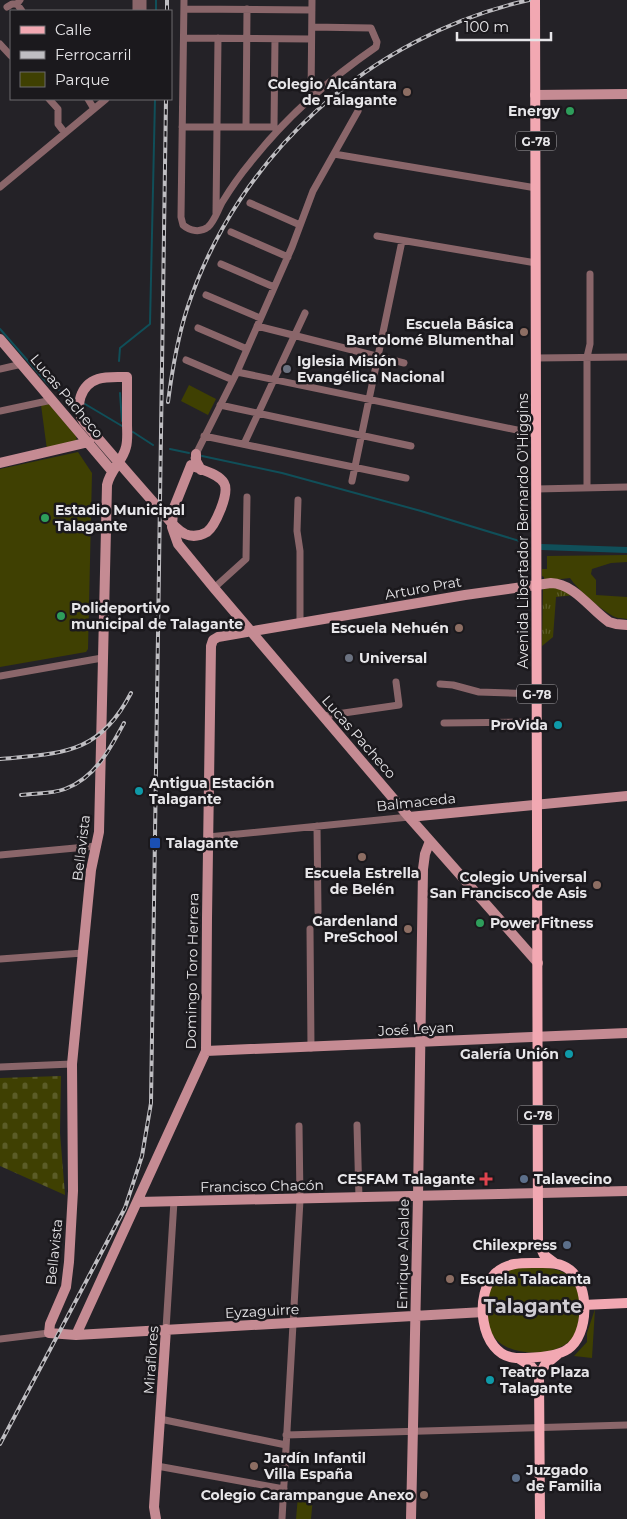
<svg xmlns="http://www.w3.org/2000/svg" width="627" height="1519" viewBox="0 0 627 1519" font-family="Montserrat,sans-serif">
<defs>
<pattern id="grass-tufts" width="24" height="20" patternUnits="userSpaceOnUse" patternTransform="scale(1.25)"><rect width="24" height="20" fill="#3f4002"/><path d="M3 7l-1-3M5 7V3M7 7l1-3M15 17l-1-3M17 17v-4M19 17l1-3" fill="none" stroke="#5b5c27"/></pattern>
<pattern id="cemetery-stones" width="16" height="16" patternUnits="userSpaceOnUse" patternTransform="scale(1.25)"><rect width="16" height="16" fill="#3f4002"/><path d="M2 7V4a2 2 0 0 1 4 0v3zM10 15v-3a2 2 0 0 1 4 0v3z" fill="#5b5c27"/></pattern>
</defs>
<rect width="100%" height="100%" fill="#242227"/>
<!-- grass -->
<path fill="url(#grass-tufts)" d="M545,587h8l22,8 -19,2 -3,40 -11,9 1,-57z"/>
<!-- cemetery -->
<path fill="url(#cemetery-stones)" d="M61,1076l-1,57 5,62 -65,-29v-88z"/>
<!-- green -->
<path fill="#3f4002" d="M189,385l27,14 -8,16 -27,-14z
M48,403l28,33 1,6 -30,8 -6,-45z
M78,452l14,21 -4,176 -2,3 -86,15v-198z
M627,555v7l-16,1 -19,6 -1,5 5,6v15l31,2v22c-4,-1 -8,0 -12,-2 -13,-6 -37,-27 -45,-39l-26,3v-4l-2,-1v-7h5v-13z
M511,1268c30,0 69,-7 69,36 -1,10 -1,21 -5,30 -13,25 -69,25 -83,0 -5,-8 -4,-17 -4,-26 -1,-20 7,-30 23,-40z
M595,1309l-3,49 -18,-2 13,-14v-9z
M298,1496l15,1 -2,22h-15z"/>
<g fill="none" stroke-linecap="round" stroke-linejoin="round">
<!-- stream -->
<path stroke="#104f59" stroke-width="2" d="M156,11v-11
M0,329l49,56 26,14
M119,361l1,-13 30,-24 5,-225
M120,393l2,28
M85,404l37,22
M133,432l20,13
M170,449l19,4
M202,456l80,17 139,38 105,32"/>
<!-- canal -->
<path stroke="#104f59" stroke-width="6" d="M542,547l85,3"/>
<!-- street -->
<path stroke="#8a666a" stroke-width="7" d="M20,0l-3,4 5,7
M184,0l-3,217 2,8c7,6 17,8 25,2 7,-6 10,-18 15,-26 8,-13 17,-26 27,-38 36,-46 78,-83 126,-116l1,-5 -6,-14 -59,-1
M7,7l5,-3h5
M184,9l128,1
M136,11v-11
M143,11v-11
M184,38l127,1
M0,44l11,12
M311,97l1,-97
M49,99l9,10v15l7,9
M88,99l6,10
M182,127h92l3,4
M246,127l1,-118
M274,127l1,-88
M334,154l202,34
M0,187l106,-88
M250,203l50,22
M216,213l2,-175
M231,232l57,25
M377,236l159,27
M221,264l53,23
M206,295l54,23
M257,326l147,37
M198,328l49,21
M536,358l91,-1
M186,360l47,20
M0,369l22,-5
M237,372l299,62
M220,405l191,41
M0,411l52,-11
M204,436l202,42
M244,444l61,-131
M194,458l43,-86 55,-125 21,-56 45,-80
M352,481l50,-240
M587,488v-131l3,-13v-70
M536,489l91,-2
M298,500l-1,31 3,20v72
M214,588l32,-29 1,-62
M0,676l102,-18
M440,684l13,1 26,7 58,2
M323,716l76,-11 -3,-23
M444,723l93,-1
M317,826l1,86
M208,837l201,-20
M0,855l97,-9
M310,929l1,119
M0,959l83,-6
M0,1067l72,-3
M357,1125l2,73
M166,1329l8,-128
M0,1339l49,-6
M160,1419l126,26
M286,1435l341,-10
M157,1466l127,23
M282,1519l18,-319 -1,-74"/>
<!-- secondary -->
<path stroke="#c58b93" stroke-width="10" d="M535,95l92,-1
M0,339l112,132
M196,454v7l5,9
M0,463l89,-21
M409,817l218,-21
M206,1051l421,-18
M138,1202l489,-11
M484,1312l-408,23 -27,-2 1,-9 16,-37 3,-25 4,-71 -1,-127 19,-194 8,-38 8,-347c3,-15 16,-24 19,-38 2,-7 1,-16 1,-23 0,-16 0,-32 0,-47 -9,0 -20,-1 -29,2 -18,6 -24,28 -14,43 24,28 47,55 71,82 9,9 18,24 30,30 7,3 15,2 22,-2 8,-6 23,-39 17,-49 -6,-10 -23,-13 -33,-18l-18,45 -1,17 6,17 36,44 195,229 129,146
M76,1335l130,-284 1,-133 4,-272 2,-6 5,-3 247,-42 86,-12c24,1 39,26 58,39l7,2 11,1
M156,1519l-2,-12 12,-178
M411,1519l7,-323 5,-327 2,-15 5,-13"/>
<!-- primary -->
<path stroke="#f2a8b2" stroke-width="10" d="M535,0l3,1242 6,13 12,9
M537,1263c12,0 23,-1 33,7 20,16 19,65 -2,79 -11,8 -38,9 -52,9 -37,-2 -43,-67 -19,-86 12,-10 26,-9 40,-9z
M583,1305l44,-2
M518,1358l13,8 8,10
M540,1519l-1,-143 6,-11 12,-10"/>
<!-- rail casing -->
<g stroke="#bfbec2" stroke-width="4">
<path id="rail" d="M167,11v-11
M168,402c4,-31 9,-62 19,-93 51,-155 183,-273 342,-309
M0,759c62,-6 99,-4 131,-66
M21,795c14,-2 31,-1 44,-6 30,-11 45,-40 59,-66
M0,1444l125,-236 17,-52 9,-53 15,-1004"/>
</g>
<!-- rail -->
<use href="#rail" stroke="#1b191d" stroke-width="2" stroke-dasharray="5.5" stroke-linecap="butt"/>
</g>
<!-- markers -->
<g fill="#8d6e63" stroke="#1b191d" stroke-width="2">
<circle cx="407" cy="92" r="5"/>
<circle cx="524" cy="332" r="5"/>
<circle cx="459" cy="628" r="5"/>
<circle cx="362" cy="857" r="5"/>
<circle cx="597" cy="885" r="5"/>
<circle cx="408" cy="929" r="5"/>
<circle cx="450" cy="1279" r="5"/>
<circle cx="254" cy="1466" r="5"/>
<circle cx="424" cy="1495" r="5"/>
</g>
<g fill="#2e9e5b" stroke="#1b191d" stroke-width="2">
<circle cx="570" cy="111" r="5"/>
<circle cx="45" cy="518" r="5"/>
<circle cx="61" cy="616" r="5"/>
<circle cx="480" cy="923" r="5"/>
</g>
<g fill="#6b7280" stroke="#1b191d" stroke-width="2">
<circle cx="287" cy="369" r="5"/>
<circle cx="349" cy="658" r="5"/>
</g>
<g fill="#0f9aa8" stroke="#1b191d" stroke-width="2">
<circle cx="558" cy="725" r="5"/>
<circle cx="139" cy="791" r="5"/>
<circle cx="569" cy="1054" r="5"/>
<circle cx="490" cy="1380" r="5"/>
</g>
<rect fill="#1a4fb4" stroke="#1b191d" stroke-width="2" x="149" y="837" width="12" height="12" rx="2.5"/>
<path fill="#e0444e" stroke="#1b191d" stroke-width="2" d="M483.5 1171.5h5v5h5v5h-5v5h-5v-5h-5v-5h5z"/>
<g fill="#5c6f8a" stroke="#1b191d" stroke-width="2">
<circle cx="524" cy="1179" r="5"/>
<circle cx="567" cy="1245" r="5"/>
<circle cx="516" cy="1478" r="5"/>
</g>
<g text-anchor="middle" dominant-baseline="central" stroke-width="5" stroke-linejoin="round" paint-order="stroke">
<!-- shield labels -->
<g fill="#1b191d" stroke="#aaa8ac" stroke-width="1">
<rect x="516" y="131.5" width="40" height="19" rx="4"/>
<rect x="517" y="684.5" width="40" height="19" rx="4"/>
<rect x="518" y="1105.5" width="40" height="19" rx="4"/>
</g>
<g font-size="12" font-weight="bold" fill="#e7e6e9">
<text x="536" y="141">G-78</text>
<text x="537" y="694">G-78</text>
<text x="538" y="1115">G-78</text>
</g>
<!-- poi labels -->
<g font-size="14" font-weight="bold" fill="#e7e6e9" stroke="#1b191d" text-anchor="start">
<text x="397" y="84" text-anchor="end">Colegio Alcántara<tspan x="397" dy="16">de Talagante</tspan></text>
<text x="560" y="111" text-anchor="end">Energy</text>
<text x="514" y="324" text-anchor="end">Escuela Básica<tspan x="514" dy="16">Bartolomé Blumenthal</tspan></text>
<text x="297" y="361">Iglesia Misión<tspan x="297" dy="16">Evangélica Nacional</tspan></text>
<text x="55" y="510">Estadio Municipal<tspan x="55" dy="16">Talagante</tspan></text>
<text x="71" y="608">Polideportivo<tspan x="71" dy="16">municipal de Talagante</tspan></text>
<text x="449" y="628" text-anchor="end">Escuela Nehuén</text>
<text x="359" y="658">Universal</text>
<text x="548" y="725" text-anchor="end">ProVida</text>
<text x="149" y="783">Antigua Estación<tspan x="149" dy="16">Talagante</tspan></text>
<text x="166" y="843">Talagante</text>
<text x="362" y="873" text-anchor="middle">Escuela Estrella<tspan x="362" dy="16">de Belén</tspan></text>
<text x="587" y="877" text-anchor="end">Colegio Universal<tspan x="587" dy="16">San Francisco de Asis</tspan></text>
<text x="398" y="921" text-anchor="end">Gardenland<tspan x="398" dy="16">PreSchool</tspan></text>
<text x="490" y="923">Power Fitness</text>
<text x="559" y="1054" text-anchor="end">Galería Unión</text>
<text x="475" y="1179" text-anchor="end">CESFAM Talagante</text>
<text x="534" y="1179">Talavecino</text>
<text x="557" y="1245" text-anchor="end">Chilexpress</text>
<text x="460" y="1279">Escuela Talacanta</text>
<text x="500" y="1372">Teatro Plaza<tspan x="500" dy="16">Talagante</tspan></text>
<text x="264" y="1458">Jardín Infantil<tspan x="264" dy="16">Villa España</tspan></text>
<text x="526" y="1470">Juzgado<tspan x="526" dy="16">de Familia</tspan></text>
<text x="414" y="1495" text-anchor="end">Colegio Carampangue Anexo</text>
</g>
<!-- street labels -->
<g font-size="14" fill="#e7e6e9" stroke="#1b191d">
<text transform="translate(67 396) rotate(50)">Lucas Pacheco</text>
<text transform="translate(523 531) rotate(-90)">Avenida Libertador Bernardo O'Higgins</text>
<text transform="translate(423 588) rotate(-10)">Arturo Prat</text>
<text transform="translate(359 737) rotate(49)">Lucas Pacheco</text>
<text transform="translate(416 802) rotate(-6)">Balmaceda</text>
<text transform="translate(81 848) rotate(-83)">Bellavista</text>
<text transform="translate(192 971) rotate(-89)">Domingo Toro Herrera</text>
<text transform="translate(416 1029) rotate(-3)">José Leyan</text>
<text transform="translate(262 1186) rotate(-1)">Francisco Chacón</text>
<text transform="translate(54 1252) rotate(-84)">Bellavista</text>
<text transform="translate(403 1254) rotate(-89)">Enrique Alcalde</text>
<text transform="translate(262 1311) rotate(-3)">Eyzaguirre</text>
<text transform="translate(151 1360) rotate(-86)">Miraflores</text>
</g>
<!-- district labels -->
<g font-size="19" font-weight="bold" fill="#d0cdd3" stroke="#1b191d">
<text x="533" y="1306">Talagante</text>
</g>
</g>
<!-- legend -->
<rect x="10" y="10" width="162" height="90" fill="#1b191d" stroke="#6d6b6f"/>
<rect x="20" y="26" width="25" height="8" fill="#f2a8b2" stroke="#6d6b6f"/>
<text x="55" y="35" font-size="15" fill="#e7e6e9">Calle</text>
<rect x="20" y="51" width="25" height="8" fill="#bfbec2" stroke="#6d6b6f"/>
<text x="55" y="60" font-size="15" fill="#e7e6e9">Ferrocarril</text>
<rect x="20" y="72" width="25" height="15" fill="#3f4002" stroke="#6d6b6f"/>
<text x="55" y="85" font-size="15" fill="#e7e6e9">Parque</text>
<!-- scale -->
<path d="M457 32v8h94v-8" fill="none" stroke="#e7e6e9" stroke-width="2.5"/>
<text x="464" y="32" font-size="15" fill="#e7e6e9" stroke="#1b191d" stroke-width="4" paint-order="stroke">100 m</text>
</svg>
